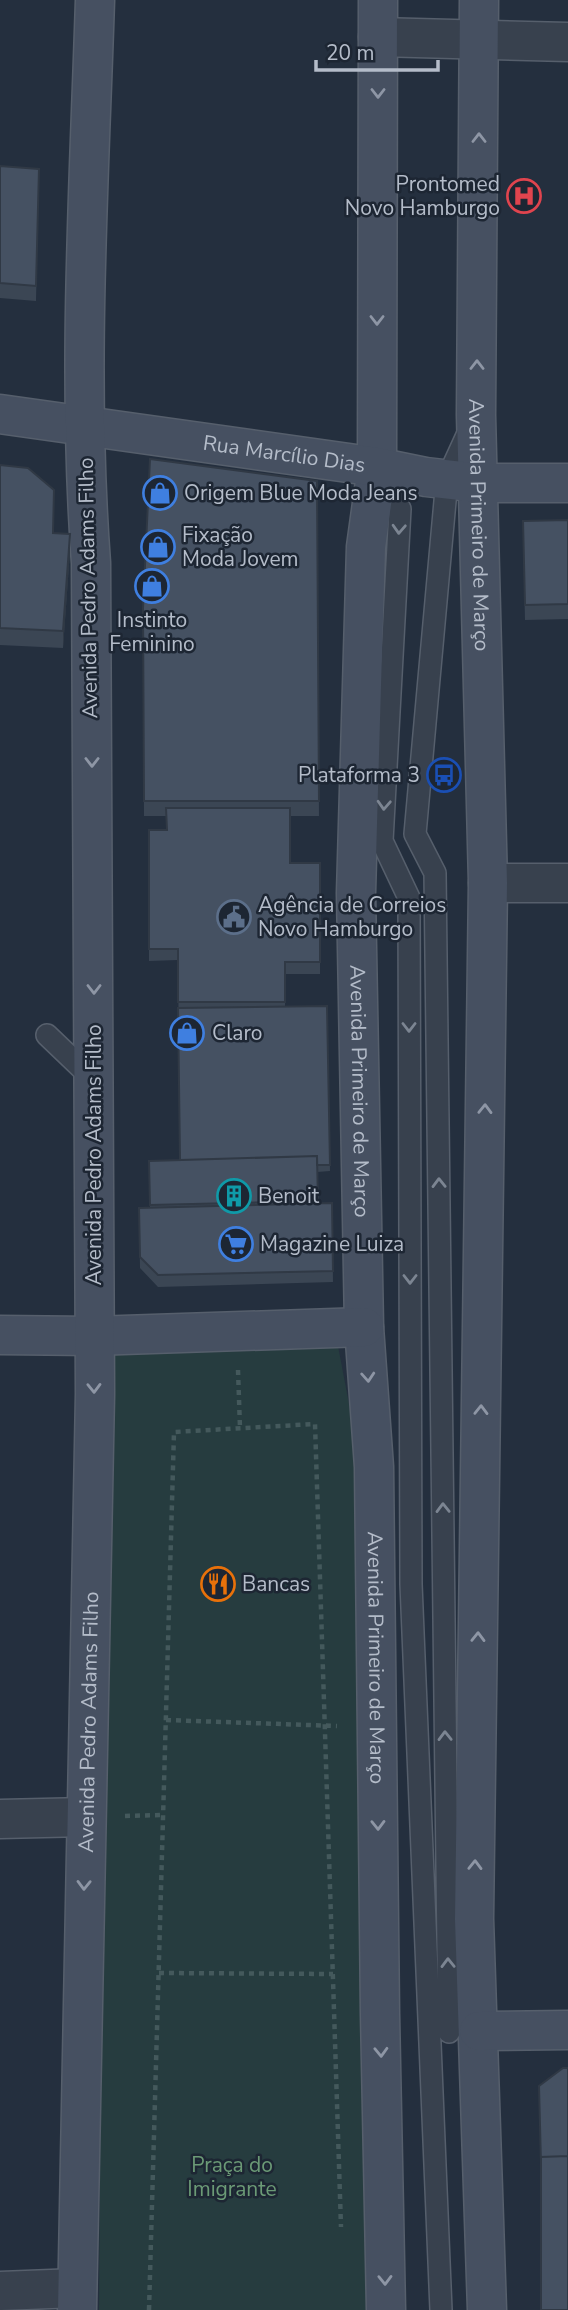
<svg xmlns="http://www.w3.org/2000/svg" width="568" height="2310" viewBox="0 0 568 2310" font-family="'Nunito Sans',sans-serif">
<rect width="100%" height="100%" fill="#242f3e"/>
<!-- green -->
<path fill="#263c3f" d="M338,1346l23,121 6,843h-268l6,-961z"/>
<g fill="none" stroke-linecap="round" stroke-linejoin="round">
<!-- lane casing -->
<g stroke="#565f6c" stroke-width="24">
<path id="lane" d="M378,470l22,39 -18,332 27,57 2,686 30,726
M47,1035l46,44
M449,2032l-14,-1159 -20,-39 32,-355 22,-48"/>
</g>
<!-- street casing -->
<g stroke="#565f6c" stroke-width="41">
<path id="street" d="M378,37l190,5
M488,883h80
M0,1819l86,-2
M0,2291l77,-3"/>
</g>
<!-- secondary casing -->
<g stroke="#565f6c" stroke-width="41">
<g id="secondary">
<path id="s1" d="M378,0l-1,467 -11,80 -10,346 8,434 10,140 6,547 6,296"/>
<path id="s2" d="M479,0l-3,415 12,468 -14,1036 13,391"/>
<path id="s3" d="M0,414l377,53 49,10 53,6h89"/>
<path d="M0,1335l93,1 271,-9"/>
<path d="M479,2031l89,-1"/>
<path id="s4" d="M77,2310l18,-916 -4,-831c-14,-188 -2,-375 4,-563"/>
</g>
</g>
<!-- path -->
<path stroke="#44595c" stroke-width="4.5" stroke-dasharray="5 5" stroke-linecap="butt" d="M238,1370l2,58
M166,1720l171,6
M125,1816l38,-1
M159,1973l174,1
M149,2310l25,-878 141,-8 26,803"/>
<!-- lane -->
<use href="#lane" stroke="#38414e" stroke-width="21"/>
<!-- street -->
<use href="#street" stroke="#38414e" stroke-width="38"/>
<!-- secondary -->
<use href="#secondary" stroke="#465061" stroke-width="38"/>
</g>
<!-- wall -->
<path fill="#3b4654" d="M0,166l39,3 -3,132 -36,-3z
M0,465l54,42 -1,26 17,18 -7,97 -63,-3z
M317,481l2,335h-29v47h30v111h-35v32h42l3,165 -13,1 1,32 14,-1 1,79 -175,5 -18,-19 -1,-60h11l-1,-47 31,-1 -2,-200 -29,1v-131h17v-14h-22l-1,-208z
M568,520v99l-43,1 -2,-84z"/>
<!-- shaded-wall -->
<path fill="#303945" d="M70,534v17l-7,97v-17z"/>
<!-- building -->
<path fill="#455162" stroke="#303945" stroke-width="2" d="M0,166l39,3 -3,117 -36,-3z
M150,459l167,22 2,320h-175l-1,-193z
M0,465l28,3 26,22 -1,43 17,1 -7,97 -63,-3z
M568,520v84l-43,1 -2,-84z
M166,808h124v55h30v99h-35v40h-107v-53h-29v-119h18z
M327,1006l3,159h-13v-9l-137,4 -2,-152z
M317,1156l1,45 -168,4 -1,-44z
M332,1203l1,68 -175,4 -18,-18 -1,-49z
M563,2068h5v88l-27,1v7l-2,-78z
M568,2156v154h-27v-153z"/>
<!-- one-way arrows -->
<defs><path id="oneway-chevron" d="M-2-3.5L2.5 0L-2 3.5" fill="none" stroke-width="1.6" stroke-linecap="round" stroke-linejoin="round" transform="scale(1.75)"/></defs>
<g stroke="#8e96a5">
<use href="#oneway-chevron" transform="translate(378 93) rotate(90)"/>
<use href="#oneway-chevron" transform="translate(479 138) rotate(-90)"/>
<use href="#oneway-chevron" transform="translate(377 320) rotate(90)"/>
<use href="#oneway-chevron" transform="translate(477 365) rotate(-90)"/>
<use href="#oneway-chevron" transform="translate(92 762) rotate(90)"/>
<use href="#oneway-chevron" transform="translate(94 989) rotate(90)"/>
<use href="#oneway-chevron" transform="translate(485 1109) rotate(-89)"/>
<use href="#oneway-chevron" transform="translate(368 1377) rotate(86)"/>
<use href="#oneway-chevron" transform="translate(94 1388) rotate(89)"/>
<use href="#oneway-chevron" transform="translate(481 1410) rotate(-89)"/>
<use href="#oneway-chevron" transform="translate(478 1637) rotate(-89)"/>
<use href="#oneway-chevron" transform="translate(378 1825) rotate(89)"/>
<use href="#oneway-chevron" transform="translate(475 1865) rotate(-89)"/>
<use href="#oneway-chevron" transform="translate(84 1885) rotate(91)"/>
<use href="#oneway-chevron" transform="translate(381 2052) rotate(88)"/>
<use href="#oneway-chevron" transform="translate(385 2280) rotate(89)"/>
</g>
<g stroke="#7c8592">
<use href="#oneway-chevron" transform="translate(399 529) rotate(93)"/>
<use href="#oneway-chevron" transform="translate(384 805) rotate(93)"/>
<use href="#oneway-chevron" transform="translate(409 1027) rotate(90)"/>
<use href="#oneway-chevron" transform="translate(439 1183) rotate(-91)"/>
<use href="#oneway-chevron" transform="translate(410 1279) rotate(90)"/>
<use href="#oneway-chevron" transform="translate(443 1508) rotate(-91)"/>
<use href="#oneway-chevron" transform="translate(445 1736) rotate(-91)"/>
<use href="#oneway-chevron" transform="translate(448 1963) rotate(-91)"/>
</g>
<!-- icons -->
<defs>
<g id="hospital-ring" transform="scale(1.75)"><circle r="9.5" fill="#1d2633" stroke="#e0444e" stroke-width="1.5"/><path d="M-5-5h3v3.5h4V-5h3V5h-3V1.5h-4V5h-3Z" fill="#e0444e"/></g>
<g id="shop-ring" transform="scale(1.75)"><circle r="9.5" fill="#1d2633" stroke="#3f7fe0" stroke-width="1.5"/><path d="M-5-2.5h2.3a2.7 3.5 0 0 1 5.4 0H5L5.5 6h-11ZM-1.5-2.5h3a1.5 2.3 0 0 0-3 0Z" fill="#3f7fe0"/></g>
<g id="bus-ring" transform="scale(1.75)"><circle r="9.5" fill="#1d2633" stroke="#1a4fb4" stroke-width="1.5"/><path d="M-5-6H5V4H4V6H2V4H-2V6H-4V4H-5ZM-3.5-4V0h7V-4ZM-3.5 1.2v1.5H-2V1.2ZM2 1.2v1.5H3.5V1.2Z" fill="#1a4fb4"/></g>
<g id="civic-ring" transform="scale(1.75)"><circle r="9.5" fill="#1d2633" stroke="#5c6f8a" stroke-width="1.5"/><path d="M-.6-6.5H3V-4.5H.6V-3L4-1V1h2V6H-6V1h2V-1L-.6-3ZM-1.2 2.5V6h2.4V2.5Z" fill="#5c6f8a"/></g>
<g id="building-ring" transform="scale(1.75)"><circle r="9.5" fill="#1d2633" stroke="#0f9aa8" stroke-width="1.5"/><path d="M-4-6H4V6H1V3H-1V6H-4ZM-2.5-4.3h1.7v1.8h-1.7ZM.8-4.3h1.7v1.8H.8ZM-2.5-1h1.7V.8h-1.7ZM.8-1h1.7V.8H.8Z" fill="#0f9aa8"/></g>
<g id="supermarket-ring" transform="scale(1.75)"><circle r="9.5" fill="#1d2633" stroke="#3f7fe0" stroke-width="1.5"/><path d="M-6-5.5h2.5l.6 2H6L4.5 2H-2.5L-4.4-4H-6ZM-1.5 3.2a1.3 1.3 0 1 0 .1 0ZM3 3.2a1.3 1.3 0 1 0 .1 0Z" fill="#3f7fe0"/></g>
<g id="restaurant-ring" transform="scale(1.75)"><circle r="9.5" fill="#1d2633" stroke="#e8710a" stroke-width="1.5"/><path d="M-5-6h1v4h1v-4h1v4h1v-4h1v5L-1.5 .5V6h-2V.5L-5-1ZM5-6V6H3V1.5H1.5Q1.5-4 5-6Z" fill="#e8710a"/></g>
</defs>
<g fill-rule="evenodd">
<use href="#hospital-ring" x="524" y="196"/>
<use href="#shop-ring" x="160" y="493"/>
<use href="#shop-ring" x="158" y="547"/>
<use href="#shop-ring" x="152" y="586"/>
<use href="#bus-ring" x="444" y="775"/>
<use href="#civic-ring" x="234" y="917"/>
<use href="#shop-ring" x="187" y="1033"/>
<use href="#building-ring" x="234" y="1196"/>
<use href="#supermarket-ring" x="236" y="1244"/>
<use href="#restaurant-ring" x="218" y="1584"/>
</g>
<g text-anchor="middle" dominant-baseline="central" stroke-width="5" stroke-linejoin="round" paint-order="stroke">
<!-- poi labels -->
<g font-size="21" fill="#b4bcc9" stroke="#1d2633" text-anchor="start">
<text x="500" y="184" text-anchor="end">Prontomed<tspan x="500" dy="24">Novo Hamburgo</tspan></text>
<text x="184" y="493">Origem Blue Moda Jeans</text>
<text x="182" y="535">Fixação<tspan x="182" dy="24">Moda Jovem</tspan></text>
<text x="152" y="620" text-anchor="middle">Instinto<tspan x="152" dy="24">Feminino</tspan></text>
<text x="420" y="775" text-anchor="end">Plataforma 3</text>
<text x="258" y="905">Agência de Correios<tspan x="258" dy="24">Novo Hamburgo</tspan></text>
<text x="212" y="1033">Claro</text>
<text x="258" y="1196">Benoit</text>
<text x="260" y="1244">Magazine Luiza</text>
<text x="242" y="1584">Bancas</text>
</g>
<!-- street labels -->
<g font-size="21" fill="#b4bcc9" stroke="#1d2633">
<text stroke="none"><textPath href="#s3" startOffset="287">Rua Marcílio Dias</textPath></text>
<text stroke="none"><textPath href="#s2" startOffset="525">Avenida Primeiro de Março</textPath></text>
<text transform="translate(88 588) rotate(-91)">Avenida Pedro Adams Filho</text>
<text stroke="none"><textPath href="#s1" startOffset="1092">Avenida Primeiro de Março</textPath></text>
<text transform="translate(94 1155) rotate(-90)">Avenida Pedro Adams Filho</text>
<text stroke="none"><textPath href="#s1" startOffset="1659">Avenida Primeiro de Março</textPath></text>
<text stroke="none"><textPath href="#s4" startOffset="588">Avenida Pedro Adams Filho</textPath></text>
</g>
<!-- park labels -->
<g font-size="21" fill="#6b9a76" stroke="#1d2633">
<text x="232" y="2165">Praça do<tspan x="232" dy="24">Imigrante</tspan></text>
</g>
</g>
<!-- scale -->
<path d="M316 60v10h122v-10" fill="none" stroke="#b4bcc9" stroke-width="3.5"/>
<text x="326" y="60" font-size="21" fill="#b4bcc9" stroke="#1d2633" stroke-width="5" paint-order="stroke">20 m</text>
</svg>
